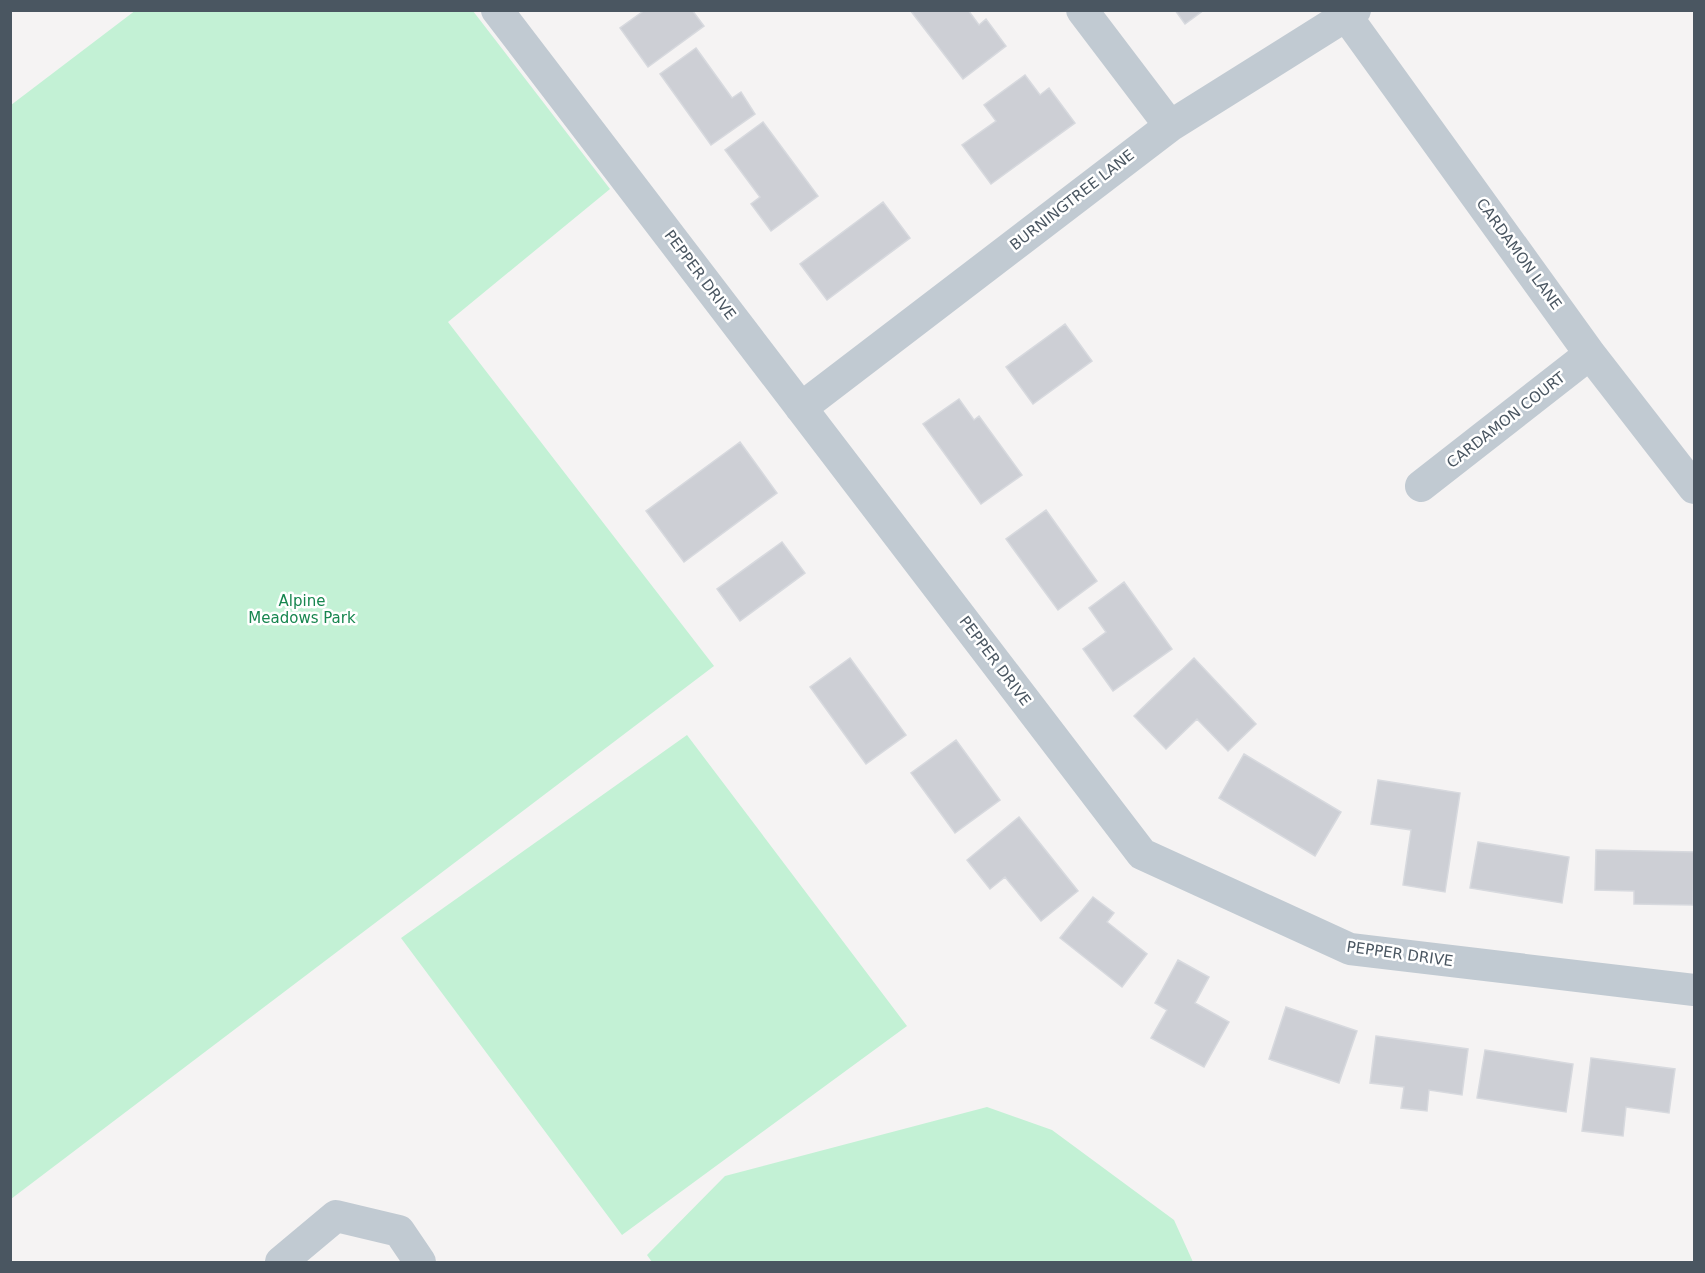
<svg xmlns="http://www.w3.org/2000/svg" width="1705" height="1273" viewBox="0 0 1705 1273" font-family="'DejaVu Sans',sans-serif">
<rect width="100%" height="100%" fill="#f5f3f3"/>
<!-- green -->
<path fill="#c3f1d5" d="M136,10l337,1 137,178 -162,133 266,344 -703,533v-1094z
M687,735l220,291 -285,209 -221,-297z
M987,1107l65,23 122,90 19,42h-541l-5,-7 78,-79z"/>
<!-- building -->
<path fill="#cdcfd5" stroke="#d7d9de" stroke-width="1.5" d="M641,10h51l12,16 -56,41 -28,-39 22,-16z
M910,10h58l11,15 7,-6 20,27 -43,33z
M1175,10h29l-19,14z
M696,48l36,50 9,-6 14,22 -44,31 -51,-71z
M1025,75l15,20 9,-7 26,35 -84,61 -29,-39 34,-24 -12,-16z
M763,122l55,74 -47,35 -20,-27 9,-7 -35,-47z
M883,202l27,36 -83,62 -27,-36z
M1065,324l27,37 -59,43 -27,-37z
M959,399l15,21 5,-4 43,59 -41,29 -58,-80z
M740,442l37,51 -93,69 -38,-51z
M1046,510l51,71 -39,29 -52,-71z
M782,542l23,31 -65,48 -23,-32z
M1124,582l48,67 -59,42 -30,-42 23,-17 -17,-24z
M850,658l56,77 -40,29 -56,-77z
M1194,658l62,66 -28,27 -31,-32 -31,30 -32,-33z
M956,740l44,60 -45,33 -44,-60z
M1244,754l97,58 -26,44 -96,-58z
M1378,780l82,13 -15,99 -42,-7 8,-55 -40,-6z
M1019,817l59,74 -37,30 -36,-44 -15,12 -23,-29z
M1478,842l91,15 -7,46 -92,-15z
M1596,850l98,2 -1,53 -59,-1v-13l-39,-1z
M1093,897l21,16 -7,9 40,32 -25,33 -62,-49z
M1178,960l31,17 -14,26 34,19 -25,45 -53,-29 16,-28 -12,-7z
M1286,1007l71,24 -18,52 -70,-24z
M1376,1036l92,13 -6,46 -33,-5 -2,21 -26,-3 3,-21 -34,-4z
M1485,1050l88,14 -7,48 -89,-14z
M1591,1058l84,11 -6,44 -43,-6 -3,29 -41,-5z"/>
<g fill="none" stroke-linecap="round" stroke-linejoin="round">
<!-- minor -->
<path stroke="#c1cad2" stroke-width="32" d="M497,10l645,844 208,95 344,41
M1082,10l88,116
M1347,17l243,337 104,134
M801,408l369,-282 185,-116
M1421,486l169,-132
M281,1262l55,-46 63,15 21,31"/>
</g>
<g text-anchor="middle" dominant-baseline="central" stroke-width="5" stroke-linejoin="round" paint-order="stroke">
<!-- street labels -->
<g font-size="15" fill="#4a5661" stroke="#fff">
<text transform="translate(1072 200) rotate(-38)">BURNINGTREE LANE</text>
<text transform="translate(1519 254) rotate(54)">CARDAMON LANE</text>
<text transform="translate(700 275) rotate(53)">PEPPER DRIVE</text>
<text transform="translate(1506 420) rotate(-38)">CARDAMON COURT</text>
<text transform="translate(995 661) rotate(53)">PEPPER DRIVE</text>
<text transform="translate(1400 954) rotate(8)">PEPPER DRIVE</text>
</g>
<!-- park labels -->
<g font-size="15" fill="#17864f" stroke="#fff">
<text x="302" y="601">Alpine<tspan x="302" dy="17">Meadows Park</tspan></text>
</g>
</g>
<!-- border -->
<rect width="1705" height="1273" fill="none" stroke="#4a5661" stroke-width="24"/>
</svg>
